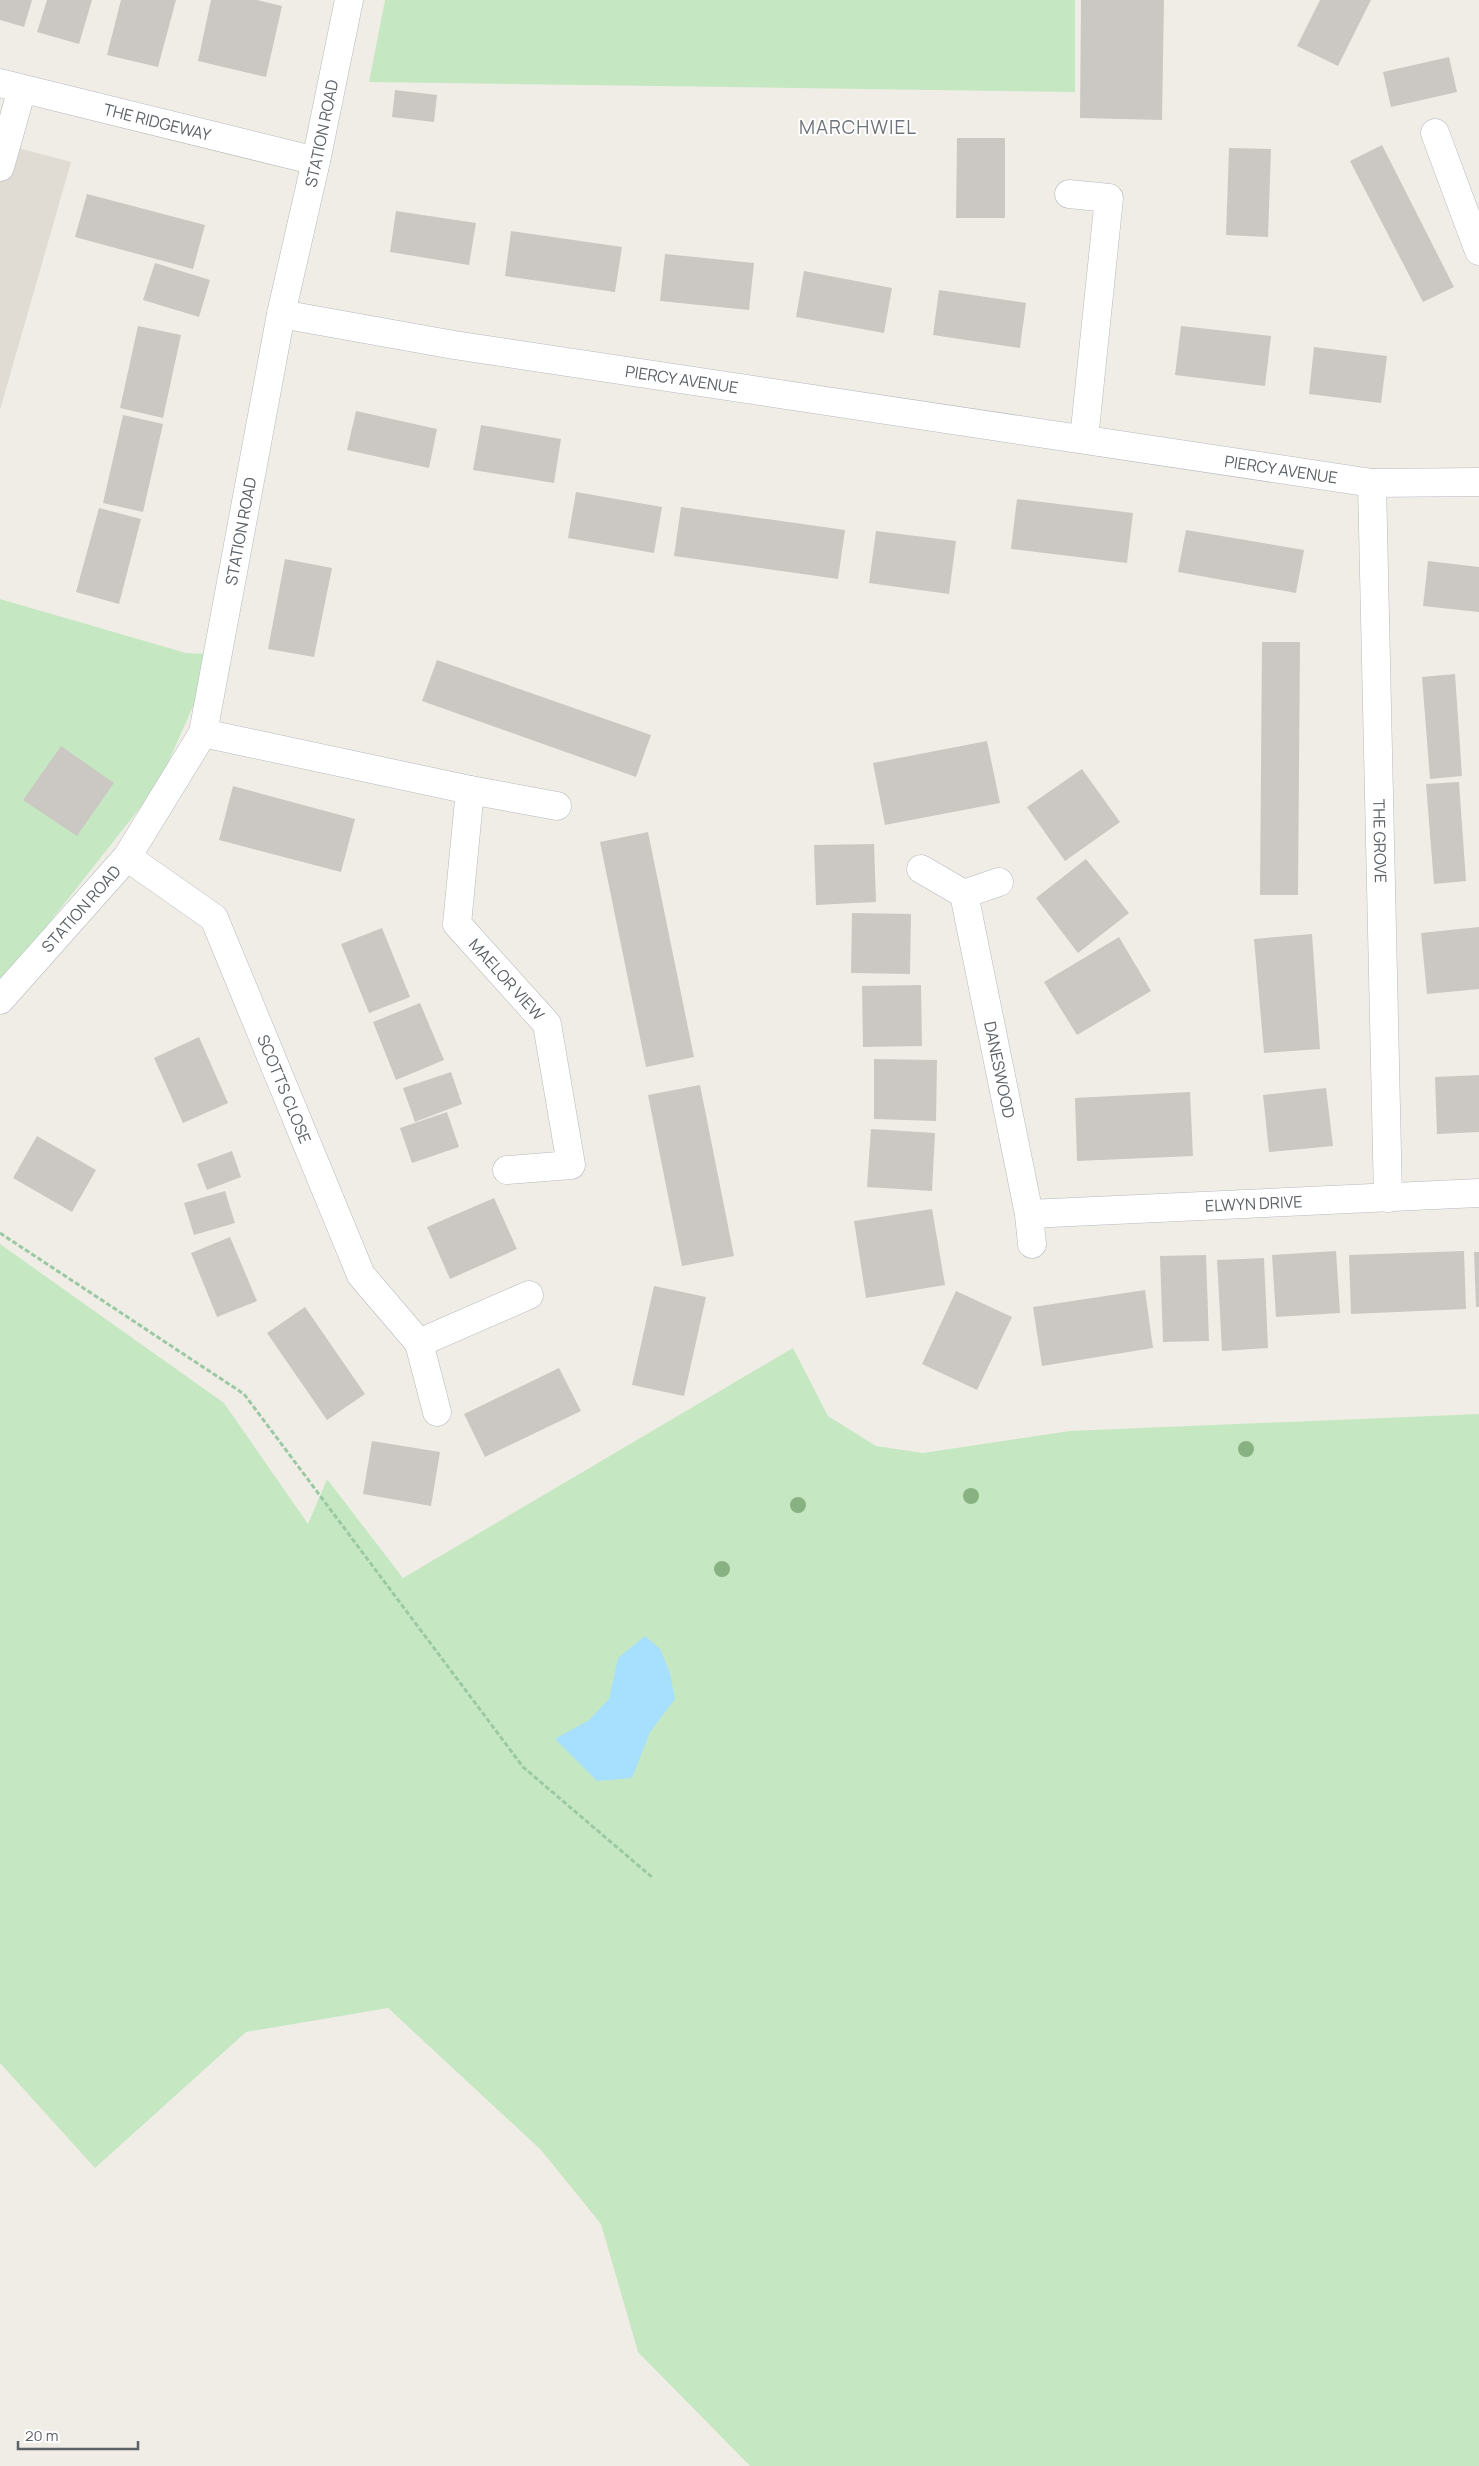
<svg xmlns="http://www.w3.org/2000/svg" width="1479" height="2466" viewBox="0 0 1479 2466" font-family="Manrope,sans-serif">
<rect width="100%" height="100%" fill="#f0ede6"/>
<!-- education -->
<path fill="#e0dcd4" d="M0,143l71,19 -71,248z"/>
<!-- green -->
<path fill="#c5e8c2" d="M385,0h690v92l-706,-10z
M0,599l186,54 21,1 -12,48 -37,83 -158,200z
M0,1244l224,159 84,121 19,-45 76,99 390,-230 35,68 48,30 47,7 147,-22 409,-17v1052h-729l-112,-114 -37,-128 -60,-74 -153,-142 -142,24 -151,136 -95,-105z"/>
<!-- water -->
<path fill="#a7e0ff" d="M645,1636l15,13 10,24 5,26 -25,33 -18,46 -35,3 -42,-42 34,-19 20,-21 9,-41z"/>
<!-- building -->
<path fill="#cbc8c3" d="M0,0h32l-8,27 -24,-7z
M47,0h45l-13,44 -42,-12z
M121,0h55l-18,67 -51,-12z
M211,0h46l25,6 -16,71 -68,-16z
M1081,0h83l-2,120 -82,-2z
M1320,0h51l-33,66 -41,-20z
M1449,57l8,35 -66,15 -8,-35z
M395,90l42,5 -3,27 -42,-5z
M957,138h48v80h-49z
M1382,145l72,142 -31,15 -73,-141z
M1229,148l42,1 -3,88 -42,-2z
M87,194l118,31 -12,44 -118,-32z
M396,211l80,12 -7,42 -79,-13z
M511,231l111,16 -7,45 -110,-16z
M665,254l89,9 -5,47 -89,-9z
M155,263l55,17 -11,37 -56,-17z
M804,271l88,17 -8,45 -88,-16z
M939,290l87,13 -6,45 -87,-13z
M138,326l43,9 -18,83 -43,-10z
M1181,326l90,10 -6,50 -90,-11z
M1314,347l73,9 -6,47 -72,-9z
M356,411l81,18 -8,39 -82,-18z
M123,415l40,9 -20,88 -40,-9z
M481,425l80,14 -7,44 -81,-13z
M576,492l86,15 -8,46 -86,-15z
M1017,499l116,14 -6,50 -116,-14z
M681,507l164,23 -7,49 -164,-23z
M99,508l42,11 -22,85 -43,-12z
M1186,530l118,20 -8,43 -118,-21z
M876,531l80,10 -7,53 -80,-11z
M285,559l47,9 -18,89 -46,-8z
M1428,561l51,6v45l-56,-6z
M1262,642h38l-2,253h-38z
M437,660l214,75 -15,42 -214,-76z
M1455,674l7,102 -32,3 -8,-102z
M987,741l13,62 -115,22 -12,-62z
M61,746l53,37 -37,53 -54,-36z
M1082,769l38,53 -55,39 -38,-54z
M1459,782l7,99 -32,3 -8,-100z
M233,786l122,33 -14,53 -122,-32z
M648,832l46,225 -48,10 -46,-225z
M874,844l2,58 -60,3 -2,-60z
M1086,859l43,54 -51,40 -42,-55z
M852,913l59,1 -1,60 -59,-1z
M1479,927v62l-52,5 -6,-61z
M382,928l28,69 -41,16 -28,-69z
M1312,934l8,115 -56,4 -10,-114z
M1119,937l32,54 -74,44 -33,-53z
M921,985l1,61 -59,1 -1,-61z
M420,1003l24,57 -48,20 -23,-58z
M199,1037l29,66 -45,20 -29,-65z
M874,1059l63,1 -1,61 -62,-2z
M451,1072l11,32 -47,18 -12,-34z
M1479,1075v57l-42,2 -2,-57z
M700,1085l34,171 -52,10 -34,-171z
M1326,1088l7,58 -64,6 -6,-57z
M1190,1092l3,64 -116,5 -2,-63z
M447,1112l12,35 -47,16 -12,-35z
M871,1129l64,4 -3,58 -65,-4z
M37,1136l59,34 -24,42 -59,-34z
M232,1151l9,26 -34,13 -10,-26z
M225,1191l10,32 -41,12 -10,-32z
M494,1198l23,51 -67,30 -23,-52z
M932,1209l13,76 -79,13 -12,-77z
M230,1237l27,64 -40,16 -26,-64z
M1336,1251l4,62 -64,4 -4,-62z
M1464,1251l2,58 -115,5 -2,-59z
M1474,1252h5v55h-3z
M1206,1255l3,86 -46,1 -3,-86z
M1264,1258l4,90 -46,3 -5,-91z
M654,1286l52,11 -22,99 -52,-11z
M1145,1290l8,58 -111,18 -9,-59z
M956,1291l56,26 -35,73 -55,-26z
M305,1307l60,87 -38,26 -60,-87z
M559,1368l22,43 -96,46 -21,-43z
M372,1441l68,11 -9,54 -68,-12z"/>
<g fill="none" stroke-linecap="round" stroke-linejoin="round">
<!-- minor casing -->
<g stroke="#b6b9bd" stroke-width="29">
<g id="minor">
<path id="s1" d="M0,83l316,78"/>
<path d="M1435,133l44,118"/>
<path d="M0,167l22,-78"/>
<path d="M1069,194l40,4 -25,241"/>
<path id="s2" d="M281,314l173,31 918,138 107,-1"/>
<path id="s3" d="M1372,483l16,715"/>
<path d="M203,733l267,57 87,16"/>
<path id="s4" d="M470,790l-13,134 90,100 24,141 -64,5"/>
<path id="s5" d="M127,857l87,61 147,357 58,68 110,-48"/>
<path id="s6" d="M921,869l43,25 65,320 3,30"/>
<path d="M964,894l35,-12"/>
<path id="s7" d="M0,1000l127,-143 76,-124 78,-419 35,-153 33,-161"/>
<path id="s8" d="M1029,1214l450,-21"/>
<path d="M419,1343l18,69"/>
</g>
</g>
<!-- path -->
<path stroke="#9bc9a4" stroke-width="3" stroke-dasharray="5 2.5" stroke-linecap="butt" d="M0,1233l244,161 279,373 130,111"/>
<!-- minor -->
<use href="#minor" stroke="#fff" stroke-width="28"/>
</g>
<!-- trees -->
<g fill="#89b282">
<circle cx="1246" cy="1449" r="8"/>
<circle cx="971" cy="1496" r="8"/>
<circle cx="798" cy="1505" r="8"/>
<circle cx="722" cy="1569" r="8"/>
</g>
<g text-anchor="middle" dominant-baseline="central" stroke-width="4" stroke-linejoin="round" paint-order="stroke">
<!-- street labels -->
<g font-size="16" fill="#5d6267" stroke="#fff">
<text stroke="none"><textPath href="#s1" startOffset="162">THE RIDGEWAY</textPath></text>
<text stroke="none"><textPath href="#s7" startOffset="948">STATION ROAD</textPath></text>
<text stroke="none"><textPath href="#s2" startOffset="406">PIERCY AVENUE</textPath></text>
<text stroke="none"><textPath href="#s2" startOffset="1012">PIERCY AVENUE</textPath></text>
<text stroke="none"><textPath href="#s7" startOffset="542">STATION ROAD</textPath></text>
<text stroke="none"><textPath href="#s3" startOffset="358">THE GROVE</textPath></text>
<text stroke="none"><textPath href="#s7" startOffset="122">STATION ROAD</textPath></text>
<text stroke="none"><textPath href="#s4" startOffset="209">MAELOR VIEW</textPath></text>
<text stroke="none"><textPath href="#s6" startOffset="229">DANESWOOD</textPath></text>
<text stroke="none"><textPath href="#s5" startOffset="291">SCOTTS CLOSE</textPath></text>
<text stroke="none"><textPath href="#s8" startOffset="225">ELWYN DRIVE</textPath></text>
</g>
<!-- quarter labels -->
<g font-size="19" letter-spacing="1" fill="#6e7479" stroke="#fff">
<text x="858" y="127">MARCHWIEL</text>
</g>
</g>
<!-- scale -->
<path d="M18 2441v8h120v-8" fill="none" stroke="#5d6267" stroke-width="2.5"/>
<text x="25" y="2441" font-size="15" fill="#5d6267" stroke="#ffffff" stroke-width="4" paint-order="stroke">20 m</text>
</svg>
